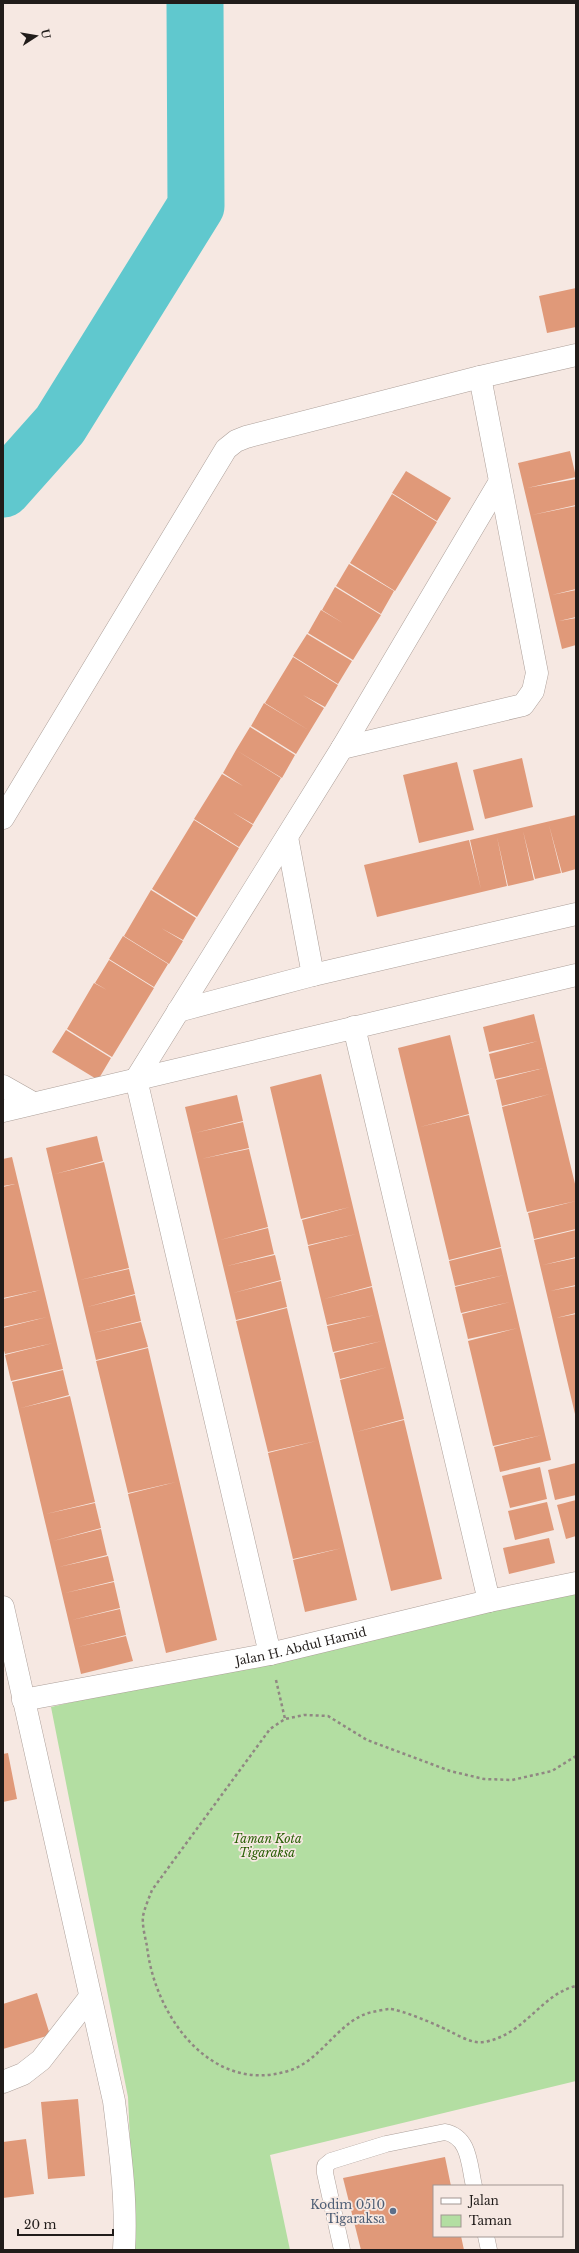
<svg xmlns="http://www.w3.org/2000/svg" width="579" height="2253" viewBox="0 0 579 2253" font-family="'Libre Baskerville',serif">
<rect width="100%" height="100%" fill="#f6e8e2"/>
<!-- green -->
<path fill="#b3dea2" d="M576,1586v495l-306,74 20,95h-155l-7,-153 -77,-390z"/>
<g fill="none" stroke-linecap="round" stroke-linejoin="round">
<!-- river -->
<path stroke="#60c8ce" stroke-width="57" d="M3,489l57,-64 136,-219 -1,-203"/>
</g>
<!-- building -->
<path fill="#e09979" d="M576,288v39l-29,6 -8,-37z
M570,451l6,26 -49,11 49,-9v26l-44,10 44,-9v83l-24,6 24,-5v27l-17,4 17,-3v27l-14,4 -44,-186z
M406,471l45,27 -14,23 -45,-28z
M392,494l45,28 -42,69 -45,-28 14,-23 21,13 -21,-13 14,-23 21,13 -21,-13z
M349,564l45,27 -13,23 -45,-28z
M335,587l46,28 -28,45 -45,-27 13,-23 22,13 -21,-13z
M307,634l45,27 -14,23 -45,-28z
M293,657l45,28 -13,22 -22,-12 21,13 -14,23 -45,-28z
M264,703l46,28 -14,23 -45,-28z
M250,727l45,28 -13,23 -46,-28z
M236,750l45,28 -28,46 -21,-12 21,13 -14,22 -45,-28 28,-45 21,12 -20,-13z
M522,758l11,49 -48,12 -12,-49z
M457,762l17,68 -55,13 -16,-68z
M576,815v54l-14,4 -13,-48 12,48 -26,6 -12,-48 11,49 -26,6 -11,-49 10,49 -130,31 -13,-52 105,-25 12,49 -11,-49z
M194,820l45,28 -14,23 -45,-28z
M180,843l45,28 -14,23 -21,-13 21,13 -14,23 -45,-28z
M151,890l45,28 -13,22 -22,-12 22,13 -14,23 -45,-28z
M123,936l45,28 -14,23 -45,-28z
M109,960l45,28 -28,46 -21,-13 21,13 -14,23 -45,-28 27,-46 13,7 -12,-7z
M534,1014l42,174v13l-49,11 -25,-105 48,-13 -48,12 -6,-26 48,-12 -49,11 -6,-25 49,-13 -49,11 -6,-25z
M66,1030l45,28 -13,22 -46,-28z
M450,1035l19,79 -49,13 49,-12 32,132 -52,13 -51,-212z
M321,1074l51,212 -48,13 48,-12 32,132 -48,13 48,-12 38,159 -51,12 -51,-211 48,-13 -48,12 -6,-26 48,-12 -49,11 -6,-26 48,-11 -48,10 -19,-79 48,-12 -48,11 -6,-25 48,-13 -49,12 -31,-132z
M237,1095l6,26 -48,12 48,-11 6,26 -48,11 48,-10 19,78 -48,13 48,-12 6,26 -47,12 48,-11 6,25 -48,13 48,-12 6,26 -51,13 -51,-213z
M97,1136l6,25 -48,13 49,-12 25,106 -49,12 49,-11 6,25 -48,13 48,-12 6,26 -48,12 48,-11 7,25 -52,13 -50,-212z
M12,1157l51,212 -52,12 -6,-26 48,-12 -48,11 -2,-7v-19l44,-11 -44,10v-28l38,-9 -38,8v-111l12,-3 -12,2v-27z
M576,1201v28l-42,10 -6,-26z
M576,1230v27l-33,8 33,-7v27l-26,6 26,-5v27l-20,5 20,-4 -1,100 -41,-174z
M501,1248l50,212 -51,12 -6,-25 48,-12 -49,11 -25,-105 50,-13 -50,11 -6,-25 48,-12 -49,11 -6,-26 49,-12 -49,11 -6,-25z
M287,1308l70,292 -52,12 -12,-52 49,-12 -49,11 -25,-106 48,-12 -48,11 -32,-131z
M148,1348l69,292 -51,13 -38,-159 48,-12 -48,11 -32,-132z
M63,1370l6,25 -48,13 49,-12 25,106 -49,12 49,-11 6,25 -48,13 48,-12 6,26 -48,12 49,-11 6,25 -49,12 49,-11 6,26 -48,12 48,-11 6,26 -48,12 48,-11 7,25 -52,13 -69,-292z
M576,1463v32l-21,5 -7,-30z
M540,1467l7,32 -37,9 -8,-32z
M576,1500v36l-10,3 -9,-34z
M547,1502l7,28 -39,10 -7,-29z
M549,1538l6,25 -46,11 -6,-26z
M8,1753l9,46 -14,3v-48z
M37,1993l13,42 -47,14v-45z
M78,2099l7,77 -37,3 -7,-77z
M26,2139l8,55 -31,4v-56z
M445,2157l6,29h-17v50h27l3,14h-103l-18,-72z"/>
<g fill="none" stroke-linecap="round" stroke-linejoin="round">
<!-- service casing -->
<g stroke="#ada09a" stroke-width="17">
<path id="service" d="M486,2236l3,14
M342,2250l-17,-77v-7l6,-5 55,-17 59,-12c25,5 24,33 29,54"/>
</g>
<!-- minor casing -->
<g stroke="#ada09a" stroke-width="23">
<g id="minor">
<path d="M342,748l181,-43 10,-14 4,-18 -57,-296"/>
<path d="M3,818l223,-369 10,-8 10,-4 234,-60 96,-22"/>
<path d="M287,837l26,138"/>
<path d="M178,1011l135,-36 263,-61"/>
<path d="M354,1027l135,574"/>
<path d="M3,1086l30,17"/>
<path d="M3,1111l573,-136"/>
<path d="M3,1607l111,494c6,49 13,99 10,149"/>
<path d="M270,1654l-134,-575 206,-331 157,-265"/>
<path id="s1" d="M23,1700l247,-46 219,-53 87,-18"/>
<path d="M3,2082l20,-8 18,-14 49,-63"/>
</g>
</g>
<!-- path -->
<path stroke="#908782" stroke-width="2.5" stroke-dasharray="3 3" stroke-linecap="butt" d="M276,1680l9,39
M576,1756l-24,15 -40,9 -28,-1 -34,-8 -83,-31 -39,-24 -24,-1 -19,4 -15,10 -118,161c-3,8 -7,17 -9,26 -1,9 2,21 4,30 7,68 63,149 141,125 34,-10 50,-51 84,-59 6,-1 13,-3 18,-3 9,0 48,16 57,21 11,5 24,14 37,12 41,-7 57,-48 92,-56"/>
<!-- service -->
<use href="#service" stroke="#fff" stroke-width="16"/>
<!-- minor -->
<use href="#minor" stroke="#fff" stroke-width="22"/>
</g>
<!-- markers -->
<circle fill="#5c6f8a" stroke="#f6e8e2" stroke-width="1.5" cx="393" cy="2211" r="4"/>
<g text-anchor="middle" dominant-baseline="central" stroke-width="3.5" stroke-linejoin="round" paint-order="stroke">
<!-- street labels -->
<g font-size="12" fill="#211c1a" stroke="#f6e8e2">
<text stroke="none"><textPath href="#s1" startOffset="283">Jalan H. Abdul Hamid</textPath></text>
</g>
<!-- park labels -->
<g font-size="12" font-style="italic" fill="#2a5f06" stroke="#f6e8e2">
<text x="267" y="1838">Taman Kota<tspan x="267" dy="14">Tigaraksa</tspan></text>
</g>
<!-- service labels -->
<g font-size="12" fill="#4e5e75" stroke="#f6e8e2" text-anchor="end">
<text x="385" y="2204">Kodim 0510<tspan x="385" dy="14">Tigaraksa</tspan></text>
</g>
</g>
<!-- border -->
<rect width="579" height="2253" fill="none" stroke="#211c1a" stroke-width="8"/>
<!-- legend -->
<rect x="433" y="2185" width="130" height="52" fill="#f6e8e2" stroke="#a19692"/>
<rect x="441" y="2198" width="20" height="6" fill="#ffffff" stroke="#a19692"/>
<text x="469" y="2205" font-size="12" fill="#211c1a">Jalan</text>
<rect x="441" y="2215" width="20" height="12" fill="#b3dea2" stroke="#a19692"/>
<text x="469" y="2225" font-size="12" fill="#211c1a">Taman</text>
<!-- north arrow -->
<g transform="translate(36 36) rotate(78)" stroke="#f6e8e2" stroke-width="3" paint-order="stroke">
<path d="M0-3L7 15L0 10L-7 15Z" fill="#211c1a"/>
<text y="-6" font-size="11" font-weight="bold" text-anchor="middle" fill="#211c1a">U</text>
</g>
<!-- scale -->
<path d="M18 2229v6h95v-6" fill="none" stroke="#211c1a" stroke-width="2"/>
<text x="24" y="2229" font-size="12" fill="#211c1a" stroke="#f6e8e2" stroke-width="3" paint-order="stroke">20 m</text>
</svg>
